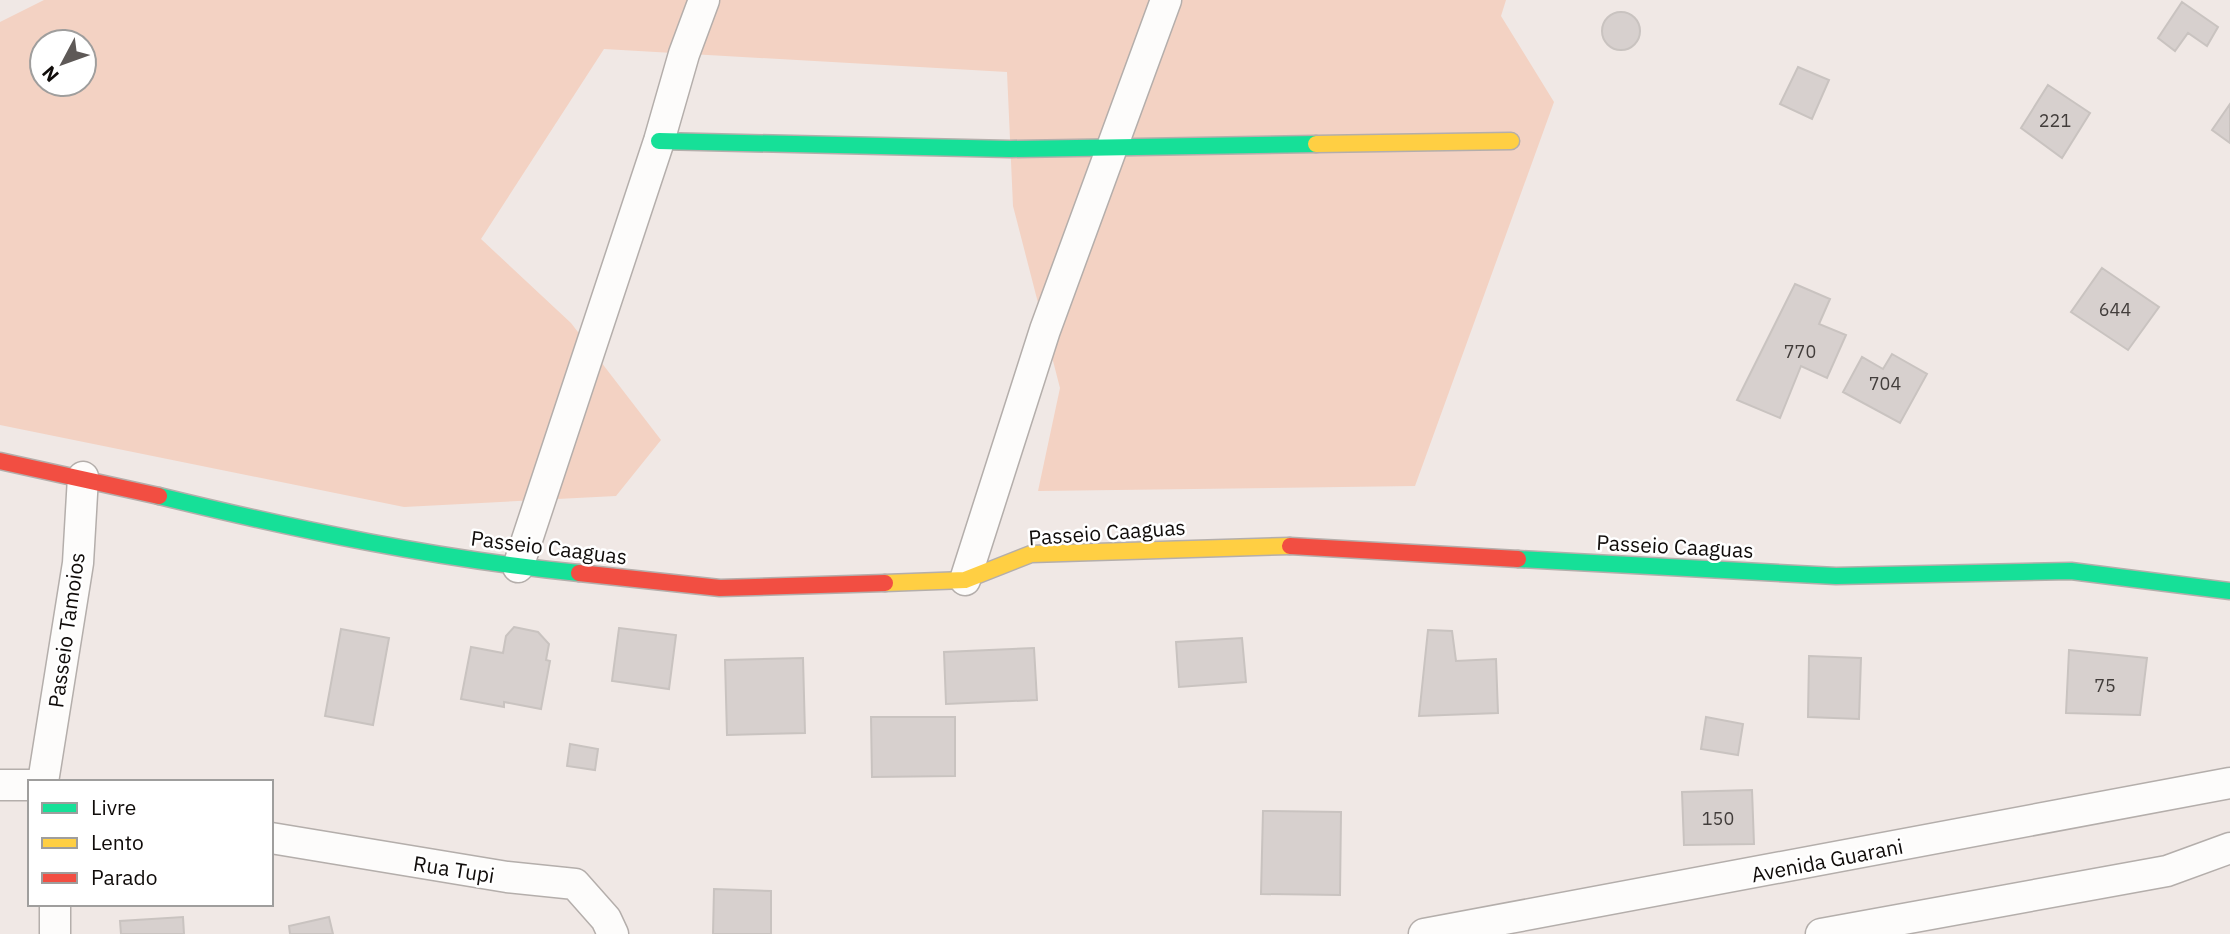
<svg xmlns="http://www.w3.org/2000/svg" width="2230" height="934" viewBox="0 0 2230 934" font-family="'IBM Plex Sans',sans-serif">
<rect width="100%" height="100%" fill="#f0e8e5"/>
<!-- green -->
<path fill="#f3d2c3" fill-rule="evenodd" d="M44,0h1462l-5,16 53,86 -139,384 -377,5 22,-103 -47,-182 -6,-134 -403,-23 -123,190 90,84 90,117 -45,56 -212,11 -404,-82v-403zM42,42h42v42h-42z"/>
<!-- building -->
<path fill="#d7d0ce" stroke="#c9c3c0" stroke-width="2" d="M2182,2l36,25 -11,19 -19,-13 -13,18 -17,-13z
M1602 31a19 19 0 1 1 38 0a19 19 0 1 1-38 0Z
M1798,67l31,13 -17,39 -32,-15z
M2048,85l42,28 -28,45 -41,-30z
M2230,104v39l-18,-13z
M2102,268l57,39 -31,43 -57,-38z
M1795,284l35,15 -11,25 27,11 -19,43 -26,-12 -21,52 -43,-18z
M1892,354l35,20 -27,49 -57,-31 19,-35 21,12z
M514,627l24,5 11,12 -3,16 4,1 -9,48 -37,-7v5l-43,-8 10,-52 32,6 3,-17z
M619,628l57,7 -7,54 -57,-8z
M341,629l48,9 -16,87 -48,-9z
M1428,630l24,1 4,30 40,-2 2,54 -79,3z
M1242,638l4,44 -67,5 -3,-45z
M1034,648l3,52 -91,4 -2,-52z
M2069,650l78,8 -7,57 -74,-2z
M1809,656l52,2 -2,61 -51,-2z
M803,658l2,75 -78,2 -2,-75z
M871,717h84v59l-83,1z
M1706,717l37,7 -5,31 -37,-6z
M570,744l28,5 -3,21 -28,-4z
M1752,790l2,54 -70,1 -2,-53z
M1263,811l78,1 -1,83 -79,-1z
M714,889l57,2v43h-58z
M183,917l1,17h-63l-1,-13z
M329,917l4,17h-43l-1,-8z"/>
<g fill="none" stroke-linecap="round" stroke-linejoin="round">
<!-- street casing -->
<g stroke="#b4aeab" stroke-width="33">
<path id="street" d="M518,567l141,-426 25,-87 20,-54
M965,580l80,-250 121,-330
M43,782l35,-219 5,-86
M0,785h30
M271,838l236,39 68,7 31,35 7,15
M55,904v30
M1424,934l806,-151
M1821,934l346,-63 63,-23"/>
</g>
<!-- fast casing -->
<g stroke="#b4aeab" stroke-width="19">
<path id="fast" d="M659,141l351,8 306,-5
M159,496c139,34 278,63 420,77
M1518,559l318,17 235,-5 159,20"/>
</g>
<!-- slow casing -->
<g stroke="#b4aeab" stroke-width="19">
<path id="slow" d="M1316,144l195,-3
M885,583l80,-3 66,-26 259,-8"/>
</g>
<!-- jam casing -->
<g stroke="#b4aeab" stroke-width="19">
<path id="jam" d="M0,461l159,35
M1290,546l228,13
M579,573l141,15 165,-5"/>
</g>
<!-- street -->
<use href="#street" stroke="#fdfcfb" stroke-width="30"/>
<!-- fast -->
<use href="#fast" stroke="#16e098" stroke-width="16"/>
<!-- slow -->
<use href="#slow" stroke="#ffcf43" stroke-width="16"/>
<!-- jam -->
<use href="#jam" stroke="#f24e42" stroke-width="16"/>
</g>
<g text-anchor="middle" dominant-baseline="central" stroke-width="5" stroke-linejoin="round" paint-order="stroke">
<!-- number labels -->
<g font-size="18" fill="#423d3b">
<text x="2055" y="120">221</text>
<text x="2115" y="309">644</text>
<text x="1800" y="351">770</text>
<text x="1885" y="383">704</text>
<text x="2105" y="685">75</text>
<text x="1718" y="818">150</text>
</g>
<!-- street labels -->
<g font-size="21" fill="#100c0a" stroke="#fff">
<text transform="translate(1107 532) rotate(-4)">Passeio Caaguas</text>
<text transform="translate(1675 546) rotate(3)">Passeio Caaguas</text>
<text transform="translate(549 547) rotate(7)">Passeio Caaguas</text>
<text transform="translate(66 630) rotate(-82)">Passeio Tamoios</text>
<text transform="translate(1827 860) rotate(-11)">Avenida Guarani</text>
<text transform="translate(454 869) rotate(9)">Rua Tupi</text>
</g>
</g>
<!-- legend -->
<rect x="28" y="780" width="245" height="126" fill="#ffffff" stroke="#9f9e9d" stroke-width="2"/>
<rect x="42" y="803" width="35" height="10" fill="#16e098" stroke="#9f9e9d" stroke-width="2"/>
<text x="91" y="815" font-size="21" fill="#100c0a">Livre</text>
<rect x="42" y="838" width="35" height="10" fill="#ffcf43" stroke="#9f9e9d" stroke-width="2"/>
<text x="91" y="850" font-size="21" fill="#100c0a">Lento</text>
<rect x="42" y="873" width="35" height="10" fill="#f24e42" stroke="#9f9e9d" stroke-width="2"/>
<text x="91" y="885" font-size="21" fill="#100c0a">Parado</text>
<!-- north arrow -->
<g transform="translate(63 63) rotate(229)"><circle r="33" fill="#ffffff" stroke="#9f9e9d" stroke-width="2"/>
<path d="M0-5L12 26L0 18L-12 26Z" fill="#5e5957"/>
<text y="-10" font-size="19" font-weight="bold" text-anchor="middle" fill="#100c0a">N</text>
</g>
</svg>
